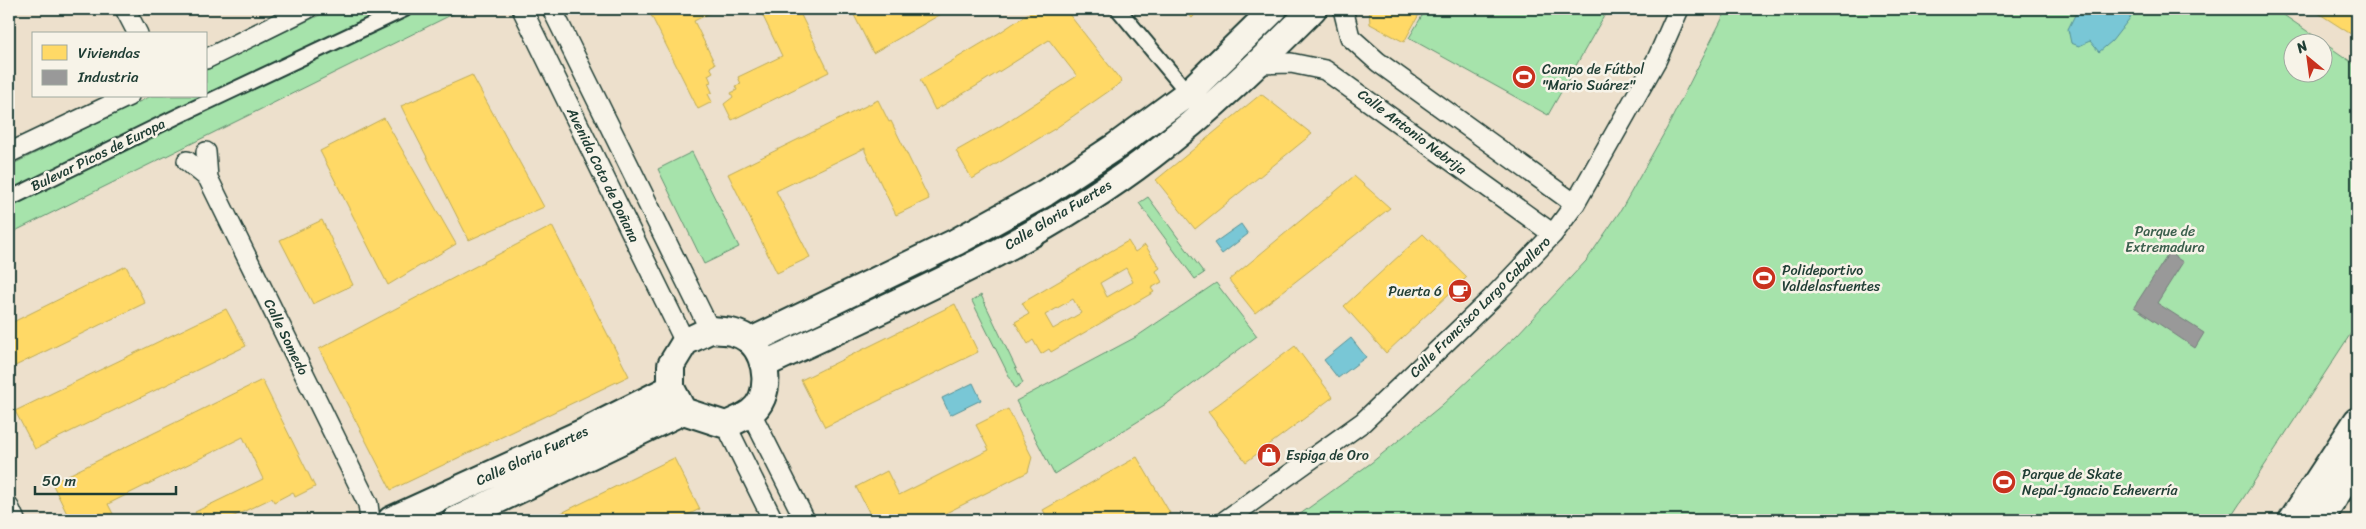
<svg xmlns="http://www.w3.org/2000/svg" width="2366" height="529" viewBox="0 0 2366 529" font-family="Sriracha,sans-serif">
<rect width="100%" height="100%" fill="#ede0cc"/>
<filter id="ink" filterUnits="userSpaceOnUse"><feTurbulence type="fractalNoise" baseFrequency=".02" numOctaves="2"/><feDisplacementMap in="SourceGraphic" scale="10" xChannelSelector="R" yChannelSelector="G"/><feConvolveMatrix kernelMatrix="1 2 1 2 8 2 1 2 1" color-interpolation-filters="sRGB"/></filter>
<g filter="url(#ink)">
<!-- green -->
<path fill="#a6e3ab" stroke="#629070" d="M332,9h131l-454,225v-68l142,-70h55v-26z
M1426,9h182l-60,106 -139,-77z
M1727,9h548l48,33h-29v30h30v-29l33,23v258l-128,196h-937l79,-57 71,-58 75,-70 69,-74 35,-51 46,-82z
M692,152l47,95 -35,17 -46,-95z
M1148,197l56,76 -9,6 -56,-76z
M1216,283l41,53 -88,66 -115,72 -38,-73 120,-64z
M981,295l42,88 -8,5 -43,-87z"/>
<!-- water -->
<path fill="#79c7d6" stroke="#559095" d="M2078,9h59l-25,32 -13,11 -9,-11 -11,5 -8,-3 -3,-14z
M1241,224l7,10 -26,20 -8,-11z
M1351,338l15,19 -28,21 -14,-18z
M973,383l8,17 -31,15 -8,-17z"/>
<!-- homes -->
<path fill="#ffd966" stroke="#bcaa57" fill-rule="evenodd" d="M648,9h70l-24,12 21,43 -5,3 3,5 -5,3 3,7 -3,1 4,9 -4,2 4,8 -14,7z
M765,9h33l31,63 -97,48 -8,-16 9,-7 -2,-4 6,-3 -2,-4 6,-2 -3,-7 44,-21 -21,-44z
M851,9h99l-77,44z
M1035,9h30l57,73 -66,46 -84,51 -16,-28 46,-26 75,-49 -28,-36 -71,45 -43,25 -15,-30 79,-47z
M1181,9h19l-8,9z
M1369,9h53l-18,33 -34,-18z
M2312,9h45v29z
M472,75l72,132 -75,33 -68,-134z
M1261,94l51,40 -117,95 -39,-49z
M878,100l11,22 2,-1 38,78 -33,16 -31,-64v-3l-89,43 34,66 -33,16 -49,-99z
M384,118l72,126 -68,41 -68,-134z
M1354,176l36,32 -135,105 -26,-33z
M322,220l31,65 -40,19 -33,-64z
M552,226l77,150 -238,114 -72,-141z
M1423,234l44,43 -81,76 -42,-47z
M1128,241l7,11 10,-7 15,23 -4,3 6,11 -11,6 3,4 -103,60 -2,-3 -8,5 -8,-14 -5,4 -13,-22 14,-8 -7,-11zM1126,268l7,14 -26,15 -7,-14zM1073,299l8,14 -28,16 -8,-14z
M126,266l19,37 -136,66v-45z
M955,304l23,48 -153,75 -24,-47z
M226,309l20,37 -211,103 -20,-38z
M1295,346l38,51 -87,65 -38,-50z
M262,380l53,107 -20,10 -2,-5 -19,10 -2,-4 -46,22h-27l-4,-8 68,-33 -20,-42 -135,67 8,16h-46l-18,-37z
M1008,409l24,48 -4,15 -96,48h-59l-17,-33 31,-16 12,24 90,-45 -13,-25z
M1137,457l33,56 -12,7h-109l-6,-10z
M674,458l26,51 -23,11h-130z"/>
<!-- industry -->
<path fill="#999" stroke="#747d7b" d="M2169,253l14,9 -26,41 47,30 -9,15 -61,-41z"/>
<g fill="none" stroke-linecap="round" stroke-linejoin="round">
<!-- pedestrian casing -->
<g stroke="#1f3d34" stroke-width="18">
<path id="pedestrian" d="M1118,9l70,84
M9,199l169,-83 227,-107"/>
</g>
<!-- minor casing -->
<g stroke="#1f3d34" stroke-width="22">
<path id="minor" d="M125,9l13,25
M522,9l163,333
M552,9l158,321
M1343,9l7,28 28,25 197,142
M206,59l101,-50
M1259,64l32,-1 34,7 228,164
M206,152l2,26 160,326 2,16
M9,153l120,-57
M187,161l21,17
M751,413l54,107
M726,425l47,95
M9,507l6,13
M1226,520l137,-98 128,-123 62,-65 22,-30 82,-145 22,-50"/>
</g>
<!-- secondary casing -->
<g stroke="#1f3d34" stroke-width="30">
<path id="secondary" d="M710,330c15,1 29,1 40,11 19,17 22,57 0,72 -7,5 -17,9 -24,12l-43,-14 -12,-23v-23l14,-23z
M751,341l205,-99 89,-49 71,-47 72,-53 86,-84
M765,364c131,-62 270,-119 386,-208 58,-44 110,-95 162,-147
M391,520l193,-88 87,-44
M456,520l227,-109
M2292,520l65,-99
M2320,520l37,-57"/>
</g>
<!-- pedestrian -->
<use href="#pedestrian" stroke="#f7f3e8" stroke-width="14"/>
<!-- minor -->
<use href="#minor" stroke="#f7f3e8" stroke-width="19"/>
<!-- secondary -->
<use href="#secondary" stroke="#f7f3e8" stroke-width="26"/>
</g>
</g>
<!-- icons -->
<defs>
<g id="stadium-disc" transform="scale(1.25)"><circle r="9.5" fill="#c8321e" stroke="#f7f3e8"/><path d="M0-5a6.5 5 0 1 0 0 10a6.5 5 0 1 0 0-10ZM-3.5-1.8h7v3.6h-7Z" fill="#fff"/></g>
<g id="cafe-disc" transform="scale(1.25)"><circle r="9.5" fill="#c8321e" stroke="#f7f3e8"/><path d="M-5.5-4.5H6V0H3Q3 3.5 0 3.5H-2.5Q-5.5 3.5-5.5 0ZM3-3.2v2h1.7v-2ZM-6 4.5H4V6H-6Z" fill="#fff"/></g>
<g id="shop-disc" transform="scale(1.25)"><circle r="9.5" fill="#c8321e" stroke="#f7f3e8"/><path d="M-5-2.5h2.3a2.7 3.5 0 0 1 5.4 0H5L5.5 6h-11ZM-1.5-2.5h3a1.5 2.3 0 0 0-3 0Z" fill="#fff"/></g>
</defs>
<g fill-rule="evenodd">
<use href="#stadium-disc" x="1524" y="77"/>
<use href="#stadium-disc" x="1764" y="278"/>
<use href="#cafe-disc" x="1460" y="291"/>
<use href="#shop-disc" x="1269" y="455"/>
<use href="#stadium-disc" x="2004" y="482"/>
</g>
<g text-anchor="middle" dominant-baseline="central" stroke-width="5" stroke-linejoin="round" paint-order="stroke">
<!-- poi labels -->
<g font-size="14" fill="#1f3d34" stroke="#f7f3e8" text-anchor="start">
<text x="1542" y="69">Campo de Fútbol<tspan x="1542" dy="16">"Mario Suárez"</tspan></text>
<text x="1782" y="270">Polideportivo<tspan x="1782" dy="16">Valdelasfuentes</tspan></text>
<text x="1442" y="291" text-anchor="end">Puerta 6</text>
<text x="1286" y="455">Espiga de Oro</text>
<text x="2022" y="474">Parque de Skate<tspan x="2022" dy="16">Nepal-Ignacio Echeverría</tspan></text>
</g>
<!-- street labels -->
<g font-size="14" fill="#1f3d34" stroke="#f7f3e8">
<text transform="translate(1412 132) rotate(37)">Calle Antonio Nebrija</text>
<text transform="translate(98 155) rotate(-26)">Bulevar Picos de Europa</text>
<text transform="translate(603 175) rotate(64)">Avenida Coto de Doñana</text>
<text transform="translate(1058 215) rotate(-31)">Calle Gloria Fuertes</text>
<text transform="translate(1480 307) rotate(-45)">Calle Francisco Largo Caballero</text>
<text transform="translate(286 337) rotate(64)">Calle Somedo</text>
<text transform="translate(532 456) rotate(-25)">Calle Gloria Fuertes</text>
</g>
<!-- park labels -->
<g font-size="14" fill="#3a5e4c" stroke="#f7f3e8">
<text x="2165" y="231">Parque de<tspan x="2165" dy="16">Extremadura</tspan></text>
</g>
</g>
<!-- margin -->
<rect width="2366" height="529" fill="none" stroke="#f7f3e8" stroke-width="30"/>
<rect x="15" y="15" width="2336" height="499" fill="none" stroke="#1f3d34" stroke-width="2" filter="url(#ink)"/>
<!-- legend -->
<rect x="32" y="32" width="175" height="65" fill="#f7f3e8" stroke="#a1aaa0"/>
<rect x="42" y="45" width="25" height="15" fill="#ffd966" stroke="#a1aaa0"/>
<text x="78" y="58" font-size="15" fill="#1f3d34">Viviendas</text>
<rect x="42" y="70" width="25" height="15" fill="#999999" stroke="#a1aaa0"/>
<text x="78" y="82" font-size="15" fill="#1f3d34">Industria</text>
<!-- north arrow -->
<g transform="translate(2308 58) rotate(331)"><circle r="24" fill="#f7f3e8" stroke="#a1aaa0"/>
<path d="M0-4L9 19L0 12L-9 19Z" fill="#c8321e"/>
<text y="-8" font-size="14" font-weight="bold" text-anchor="middle" fill="#1f3d34">N</text>
</g>
<!-- scale -->
<path d="M35 486v8h141v-8" fill="none" stroke="#1f3d34" stroke-width="2.5"/>
<text x="42" y="486" font-size="15" fill="#1f3d34" stroke="#f7f3e8" stroke-width="4" paint-order="stroke">50 m</text>
</svg>
